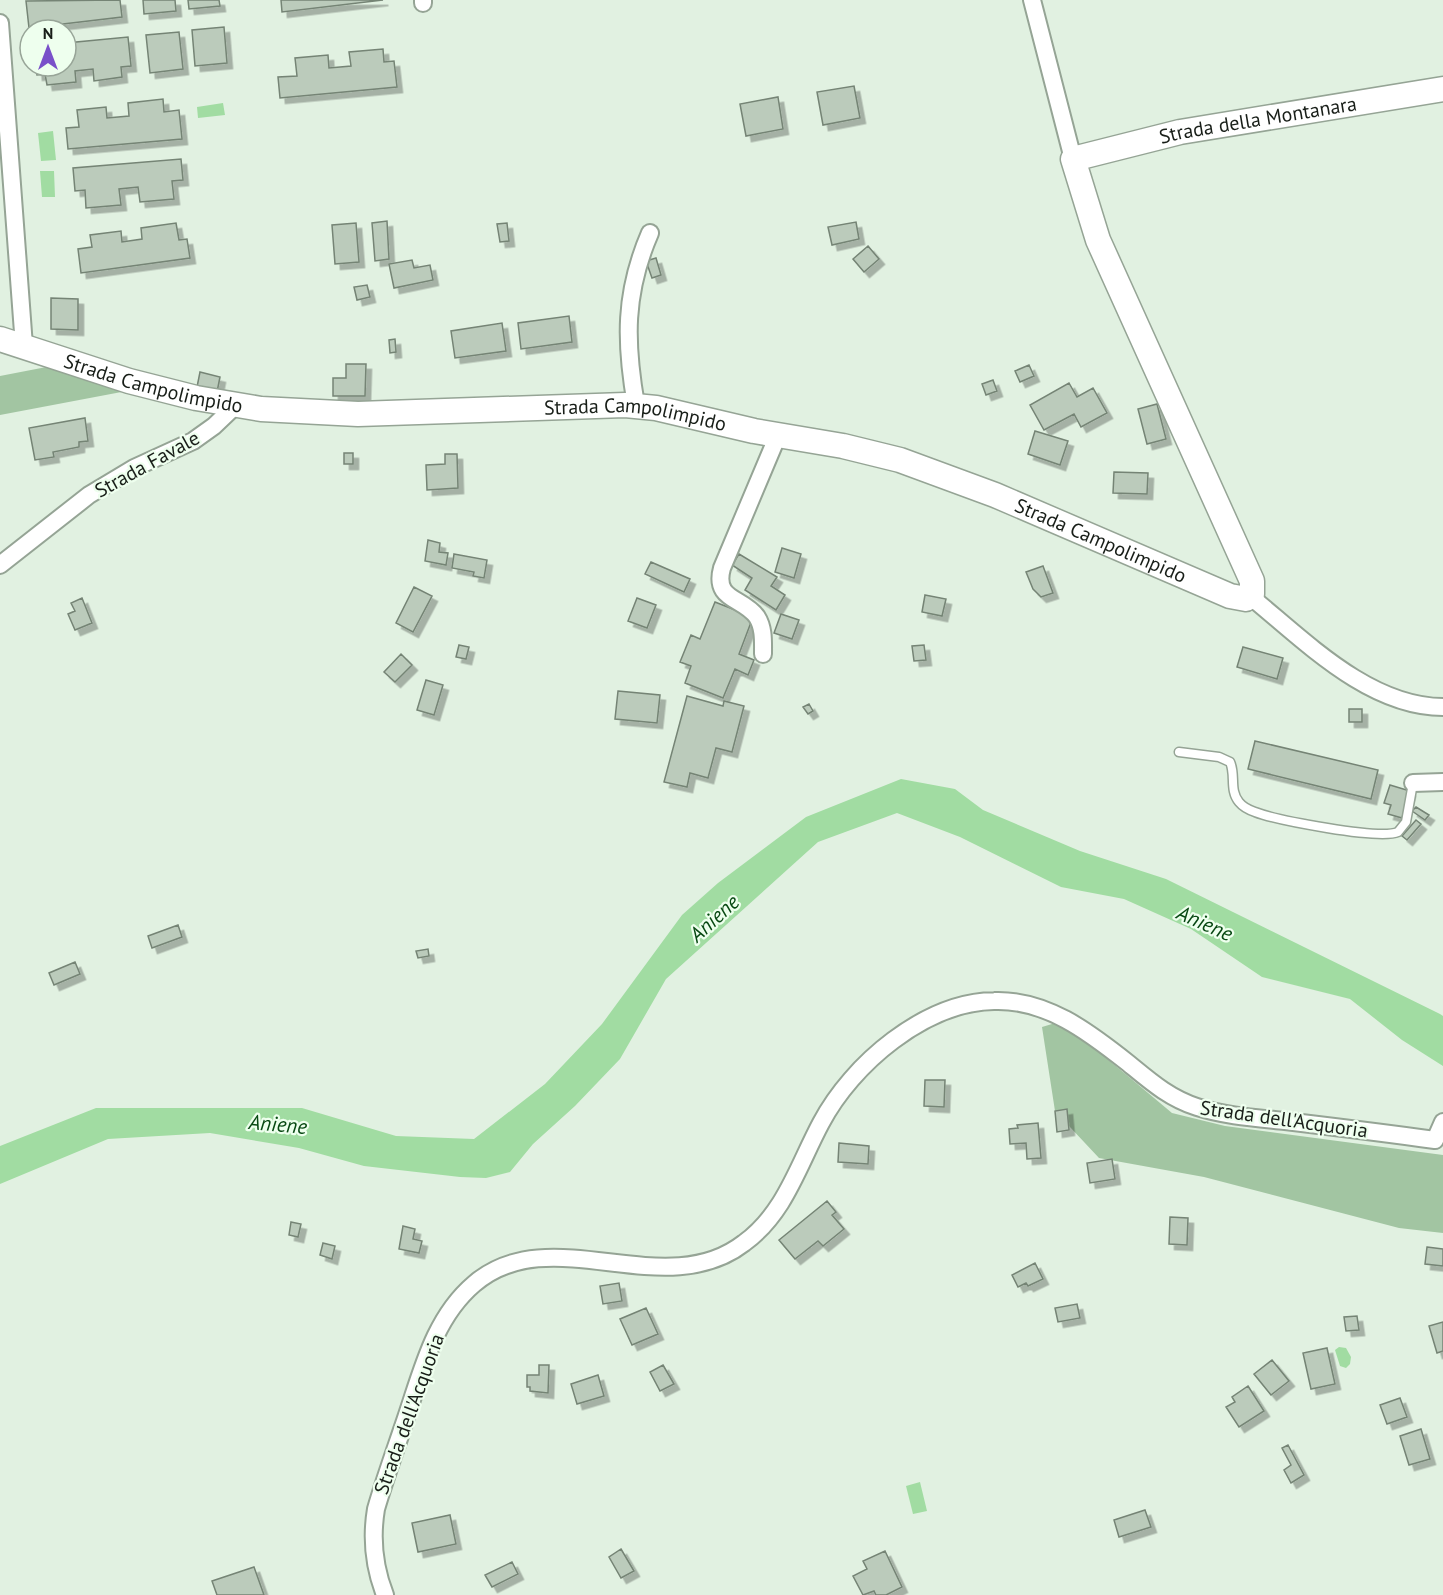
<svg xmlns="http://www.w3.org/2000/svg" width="1443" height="1595" viewBox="0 0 1443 1595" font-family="'PT Sans',sans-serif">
<defs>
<filter id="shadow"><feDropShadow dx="5.5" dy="5.5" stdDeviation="0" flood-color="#0004"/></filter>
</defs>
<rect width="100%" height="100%" fill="#e1f1e1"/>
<!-- green -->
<path fill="#a2c5a2" d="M62,364l70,26 -132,25v-39z
M1062,1021l110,92 53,13 218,29v78l-44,-5 -195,-51 -105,-19 -44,-47 -13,-84z"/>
<!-- water -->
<path fill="#a1dca2" d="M223,103l2,12 -27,3 -1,-11z
M53,131l3,29 -15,1 -3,-28z
M40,171h14l1,26h-13z
M901,779l54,10 28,21 97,41 86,28 274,135 3,2v50l-41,-26 -52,-41 -88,-22 -71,-48 -67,-30 -63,-12 -101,-50 -63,-24 -79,29 -152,137 -46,80 -45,47 -42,38 -23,28 -24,6 -26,-1 -96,-11 -65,-18 -89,-15 -102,6 -108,45v-38l96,-38h206l94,28 78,3 71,-55 57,-60 80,-109 36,-32 88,-66z
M1339,1347l7,1 5,9 -1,7 -4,4 -6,-2 -5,-16z
M920,1482l7,29 -14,3 -7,-28z"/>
<!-- building -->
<path fill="#bbcbbb" stroke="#758475" stroke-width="1.5" filter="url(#shadow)" d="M120,0l2,17 -93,11 -3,-27z
M143,0h32l1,11 -32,3z
M188,0h31l1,6 -31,3z
M281,0h102l-101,12z
M224,27l3,36 -32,3 -3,-36z
M179,32l4,37 -33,4 -4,-38z
M128,37l3,29 -10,1 1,10 -28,4 -1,-12 -18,2 1,11 -29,3 -2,-11 -8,1 -1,-9h30v-23z
M383,49l1,13 10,-1 3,26 -117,11 -2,-21 19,-1 -2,-18 33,-3 1,13 22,-2 -2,-14z
M854,86l6,32 -37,7 -6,-33z
M778,97l5,32 -37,7 -6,-32z
M163,99l1,13 15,-2 3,29 -114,10 -2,-21 13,-1 -2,-17 29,-3 1,11 22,-2 -1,-13z
M181,159l2,21 -11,1 2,18 -34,3 -2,-15 -19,2 2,16 -35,3 -1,-18 -10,1 -2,-23z
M387,221l2,38 -14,2 -3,-38z
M856,222l3,17 -27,6 -4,-18z
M176,223l3,17 8,-1 3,19 -109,15 -3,-24 14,-2 -2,-12 31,-4 1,11 20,-3 -1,-11z
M356,223l3,39 -24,2 -3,-39z
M507,223l2,18 -9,1 -3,-18z
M868,246l11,13 -15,13 -11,-13z
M656,258l5,17 -9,3 -6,-17z
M412,260l2,8 16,-3 3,15 -39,8 -5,-24z
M367,285l3,12 -13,3 -3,-13z
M51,298l27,1v31l-27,-1z
M569,316l3,26 -51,7 -3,-26z
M502,323l4,28 -51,7 -4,-27z
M395,339l1,13 -6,1 -1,-13z
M346,364h20l-1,32h-32v-18h13z
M1029,365l5,11 -14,6 -5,-11z
M200,372l20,5 -3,15 -20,-5z
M993,380l4,11 -11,4 -4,-11z
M1069,383l8,14 16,-9 14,25 -26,14 -7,-13 -30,16 -14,-25z
M1157,404l9,35 -19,5 -9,-35z
M85,418l3,23 -9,1v5l-26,5 1,5 -19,3 -6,-32z
M1035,431l33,10 -8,24 -32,-11z
M344,453h9v11h-9z
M445,454h12l1,34 -31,2 -1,-25 19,-1z
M1114,472l34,1 -1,21 -34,-1z
M428,540l12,3 -1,9 9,1 -2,12 -21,-4z
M782,548l19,6 -7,24 -19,-6z
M454,554l33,6 -3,18 -11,-2 1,-4 -22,-4z
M739,554l38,23 -6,9 14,9 -9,15 -31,-20 7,-12 -20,-13z
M651,562l39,17 -6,13 -39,-18z
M1043,566l10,27 -12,4 -8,-8 -7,-17z
M414,587l18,9 -19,36 -17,-9z
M925,595l21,4 -4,17 -20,-4z
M82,598l10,25 -17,7 -7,-16 7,-3 -4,-8z
M637,598l19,7 -9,23 -19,-7z
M715,602l38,15 -14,37 15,6 -6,15 -13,-6 -12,29 -38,-15 6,-17 -11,-4 11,-27 9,4z
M781,614l18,6 -7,19 -18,-6z
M459,645l10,2 -3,12 -10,-2z
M924,645l2,15 -12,1 -2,-15z
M1243,647l40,11 -6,21 -40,-12z
M401,654l11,11 -17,17 -11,-10z
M426,680l17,5 -9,30 -17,-5z
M618,691l42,4 -3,28 -42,-4z
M687,696l36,10 1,-5 20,5 -12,46 -16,-4 -8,30 -18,-5 -3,14 -23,-5z
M809,704l4,7 -5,3 -5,-7z
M1349,709h13v13h-13z
M1255,741l123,29 -7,29 -123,-30z
M1390,785l20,6 -8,27 -14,-4 3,-9 -7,-2z
M1416,807l13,8 -4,5 -13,-9z
M1416,820l5,4 -14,16 -5,-4z
M178,925l4,12 -30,11 -4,-12z
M428,949l1,7 -11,2 -2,-7z
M75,962l5,12 -26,11 -5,-12z
M925,1080h20l-1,27 -20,-1z
M1067,1109l2,21 -12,2 -2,-21z
M1038,1123l3,35 -14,1 -1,-16 -16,1 -1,-15 9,-1 -1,-3z
M839,1143l30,3 -1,18 -30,-2z
M1112,1159l3,20 -25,4 -3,-20z
M827,1201l9,11 -4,3 12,14 -21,17 -5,-5 -23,18 -16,-19z
M1170,1217l18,1 -1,27 -18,-1z
M291,1222l10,2 -3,13 -9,-2z
M403,1226l12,3 -2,10 9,2 -3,12 -20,-4z
M323,1243l12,3 -3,13 -12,-4z
M1427,1247l16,2v17l-18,-2z
M1035,1263l8,16 -15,7 -2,-3 -8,4 -6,-12z
M619,1283l3,18 -19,3 -3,-18z
M1077,1304l3,14 -22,4 -3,-14z
M646,1308l12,26 -26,11 -12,-26z
M1357,1316l2,14 -13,1 -2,-14z
M1443,1322v29l-6,2 -8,-27z
M1327,1348l8,36 -24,5 -8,-36z
M1272,1360l17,21 -18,14 -17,-21z
M539,1365h10l-1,28 -18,-2v-4h-3v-12h12z
M663,1365l11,19 -14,7 -10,-19z
M598,1375l6,21 -27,8 -6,-20z
M1248,1386l16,25 -25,16 -13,-20 9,-5 -3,-5z
M1400,1398l7,19 -20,7 -7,-19z
M1421,1429l9,30 -21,6 -9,-29z
M1288,1445l16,30 -13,8 -7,-13 7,-5 -9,-17z
M1145,1510l6,17 -32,10 -5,-17z
M450,1515l6,29 -38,8 -6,-29z
M621,1549l13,22 -13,7 -12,-21z
M885,1551l17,36 -16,8h-10l-2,-4 -11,4 -10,-19 14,-7 -4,-8z
M512,1562l6,12 -26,13 -7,-12z
M254,1567l10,28h-47l-5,-14z"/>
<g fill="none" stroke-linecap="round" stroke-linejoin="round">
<!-- lane casing -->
<g stroke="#95a495" stroke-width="11">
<path id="lane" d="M1179,752l40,5 11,5c6,13 -1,28 9,40 4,5 10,8 16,10 21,8 124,28 143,20l8,-10 7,-39"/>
</g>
<!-- street casing -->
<g stroke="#95a495" stroke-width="20">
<path id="street" d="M423,0v3
M1032,0l41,159
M0,23l24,323
M636,405c-11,-63 -12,-112 14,-172
M0,565l89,-70 45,-27 59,-27 21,-15 22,-21
M1251,597c54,44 118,110 192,110
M763,654c0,-12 1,-26 -6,-37 -14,-20 -44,-16 -35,-49l56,-133
M1413,783l30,-1
M385,1595c-11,-28 -14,-56 -9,-86 9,-31 20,-61 30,-91 16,-47 28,-100 68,-134 76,-66 190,21 270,-41 41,-30 54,-77 77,-120 31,-59 104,-121 173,-122 52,-2 95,31 134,62 22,18 41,35 69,44 28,9 59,11 88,14 50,6 100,12 150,19l8,-18"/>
</g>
<!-- secondary casing -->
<g stroke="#95a495" stroke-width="27">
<g id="secondary">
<path id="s1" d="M0,339l129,42 67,17 65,11 97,5 267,-9 31,3 98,23 89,15 57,14 95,35 235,101 16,3 6,-5v-13l-154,-341 -25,-81 107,-27 263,-43"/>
</g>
</g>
<!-- lane -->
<use href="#lane" stroke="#fff" stroke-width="8"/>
<!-- street -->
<use href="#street" stroke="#fff" stroke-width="16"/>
<!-- secondary -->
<use href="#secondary" stroke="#fff" stroke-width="24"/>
</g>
<g text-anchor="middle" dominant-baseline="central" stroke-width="4.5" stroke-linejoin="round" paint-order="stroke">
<!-- street labels -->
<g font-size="20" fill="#181e18" stroke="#efe">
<text stroke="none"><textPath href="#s1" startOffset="1958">Strada della Montanara</textPath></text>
<text stroke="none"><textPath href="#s1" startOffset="160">Strada Campolimpido</textPath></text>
<text stroke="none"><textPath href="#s1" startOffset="646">Strada Campolimpido</textPath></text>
<text transform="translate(147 464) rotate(-29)">Strada Favale</text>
<text stroke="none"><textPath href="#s1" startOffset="1132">Strada Campolimpido</textPath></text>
<text transform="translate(1284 1119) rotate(8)">Strada dell'Acquoria</text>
<text transform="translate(409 1414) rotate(-70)">Strada dell'Acquoria</text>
</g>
<!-- water labels -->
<g font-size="21" font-style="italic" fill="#084913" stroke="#efe">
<text transform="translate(714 918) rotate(-42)">Aniene</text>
<text transform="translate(1205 923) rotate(24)">Aniene</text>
<text transform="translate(278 1124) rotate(5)">Aniene</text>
</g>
</g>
<!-- north arrow -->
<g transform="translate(48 48)"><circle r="28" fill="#eeffee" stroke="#98a598" stroke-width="1.5"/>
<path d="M0-4.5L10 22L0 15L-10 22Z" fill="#7950c9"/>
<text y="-9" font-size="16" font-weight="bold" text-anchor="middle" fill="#181e18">N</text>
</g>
</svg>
